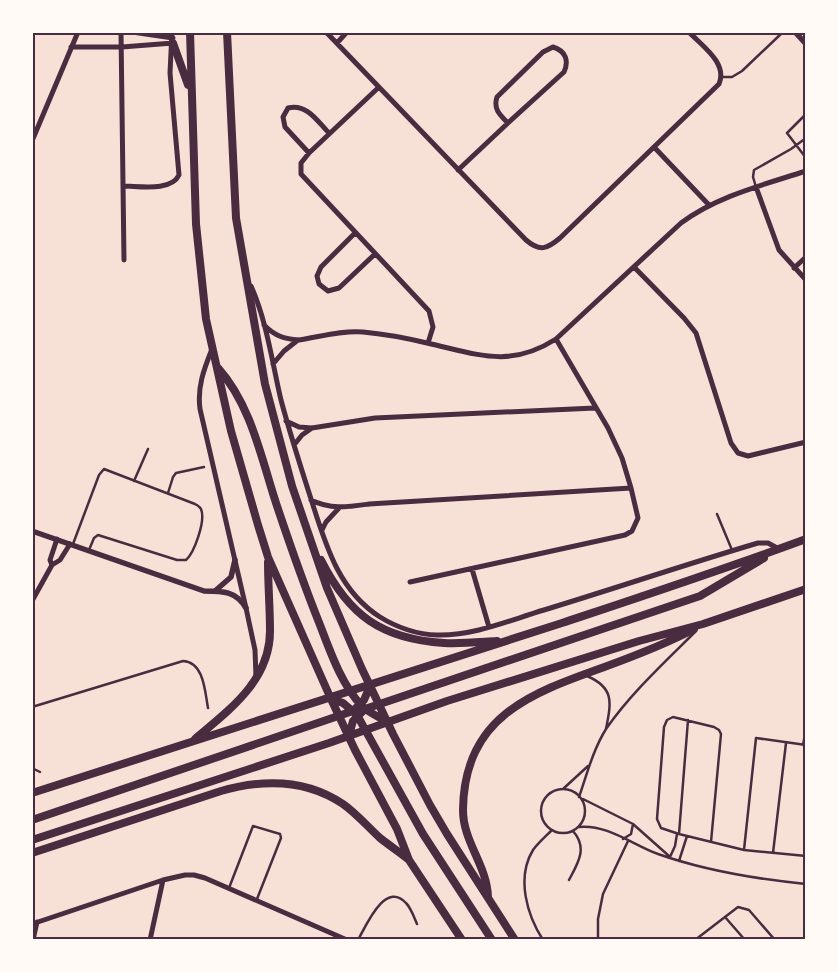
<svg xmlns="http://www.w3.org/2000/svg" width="838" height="972" viewBox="0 0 838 972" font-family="'Sofia Sans Condensed',sans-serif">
<rect width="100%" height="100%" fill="#f7e1d7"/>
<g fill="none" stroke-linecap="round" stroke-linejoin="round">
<!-- service -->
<path stroke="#4a2c40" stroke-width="2.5" d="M722,77h10l10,-6 41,-39
M806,114l-19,19 19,25
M756,187l-3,-10 1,-7 37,-21 15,-11
M134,481l14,-32
M168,493l5,-16 3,-4 28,-6
M717,514l15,36
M73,544l26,-69 5,-6 91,35c2,1 5,3 6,5 5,12 -7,44 -15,51h-9l-79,-25 -4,3 -5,12
M587,676c28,12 24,27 19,53
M32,707l151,-46c21,1 22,31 25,47
M803,745l3,-16
M32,768l8,4
M563,789l25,-23
M541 811a22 22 0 1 1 44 0a22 22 0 1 1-44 0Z
M579,797c8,-23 14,-47 27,-68 25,-36 59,-67 90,-98
M583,799l50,25 36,32
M579,827c28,-3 54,18 79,27 48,17 98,25 148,30
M679,834l9,-114
M623,839l8,-5 2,-10
M711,842l10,-108 -2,-4 -5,-3 -41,-10 -6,3 -3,7 -7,92 4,9 18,6 65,16 62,6
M744,850l12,-112 50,7
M773,853l13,-110
M805,856l1,-7
M670,857l5,-11 2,-12
M679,861l8,-25
M569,880c9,-17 19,-32 4,-49
M229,888l24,-62 27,8 1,4 -24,61
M725,917l20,23
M358,940c8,-14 27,-60 48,-37 5,5 8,14 11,21
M543,940c-16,-25 -27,-62 -10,-90 5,-7 12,-13 19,-20
M598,940v-21l5,-25 25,-53
M695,940l43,-33 11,3 26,30"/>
<!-- minor -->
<path stroke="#4a2c40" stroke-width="5" d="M121,32l3,228
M132,32l41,6
M326,32l200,208c14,12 21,9 34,-2l159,-154c9,-21 -17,-38 -30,-52
M337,43l10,-11
M71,47h51l51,-4
M553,47c13,4 16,14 11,25l-56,51c-8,-8 -15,-14 -11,-26l46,-45z
M378,88l-69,65 -8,10v11l128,137 4,16 -5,16
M32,141l46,-109
M654,147l55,58
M309,153l-24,-26 -2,-10 5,-9c19,-5 30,14 41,25
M458,170l50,-47
M123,186c16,0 48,6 56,-11l-9,-102 2,-41
M756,187l23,63 27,30
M355,233l-34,34 -4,9 2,8 9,7 11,-3 36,-34
M634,267l50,51 12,15 35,110 7,10 10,3 58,-14
M794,268l12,-11
M251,286c16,36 21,76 30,114 9,34 20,68 31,102 14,44 27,89 68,115 16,10 38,18 57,18 37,1 73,-15 107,-25 72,-22 143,-46 214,-67h10l11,6
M264,325c11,11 20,14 35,15 20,-3 43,-10 64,-8 22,2 43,6 64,11 50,11 82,26 129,-4l125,-116c36,-27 82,-38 125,-52
M212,349c-8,20 -15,38 -12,60l46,199 9,42 1,27
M273,364l11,-13 14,-11
M286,421l13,6 13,1 63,-10 220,-10
M294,445l8,-10 10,-7
M311,500c20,10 37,7 58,4l262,-16
M322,530l4,-8 13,-14
M52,565l-2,-5 7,-21
M472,569l17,58
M410,582l215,-47 7,-4 6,-13 -7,-30 -9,-30 -14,-30 -52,-89
M32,601l20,-36 8,-5 10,-16
M32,924l131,-44 22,-5h9l11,3 142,62
M33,940l4,-18
M150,940l13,-60"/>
<!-- tertiary -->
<path stroke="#4a2c40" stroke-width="5.5" d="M795,32l11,12
M32,531l172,60c19,0 32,0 42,17
M215,591l16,-14 4,-17"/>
<!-- primary -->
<path stroke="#4a2c40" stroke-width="8" d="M190,32l6,192 10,95 25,112 27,94 10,32 63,142 24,51 42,79 12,31 53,80
M227,32l9,186 29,166 27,102 35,102 35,81 31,65 37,71 17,29 68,106
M173,43l15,42
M218,368c33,37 43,89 58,135 14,42 28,82 44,122 10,26 22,61 42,81 7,7 17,11 26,16
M321,560c28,56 61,79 123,83 17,1 36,-1 53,-2
M331,699l12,4 14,12 66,119 69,106
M349,735l4,-14 12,-12 335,-113 64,-38
M195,739c34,-29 75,-58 75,-108 0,-23 -2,-46 -2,-69
M32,793c177,-57 354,-112 530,-170 81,-27 163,-54 244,-84
M32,820l321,-109 11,-11 6,-14
M32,840l297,-97 118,-42 192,-60 64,-17 103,-35
M32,853l189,-62c42,-12 85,-12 122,13 14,10 25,23 37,34 9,7 19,14 28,21
M488,897c-1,-32 -25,-55 -25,-87 1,-94 68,-117 144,-144 30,-11 59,-22 87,-37"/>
</g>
<!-- border -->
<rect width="838" height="972" fill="none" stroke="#fffaf5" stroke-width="68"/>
<rect x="34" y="34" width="770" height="904" fill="none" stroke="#4a2c40" stroke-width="2"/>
</svg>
